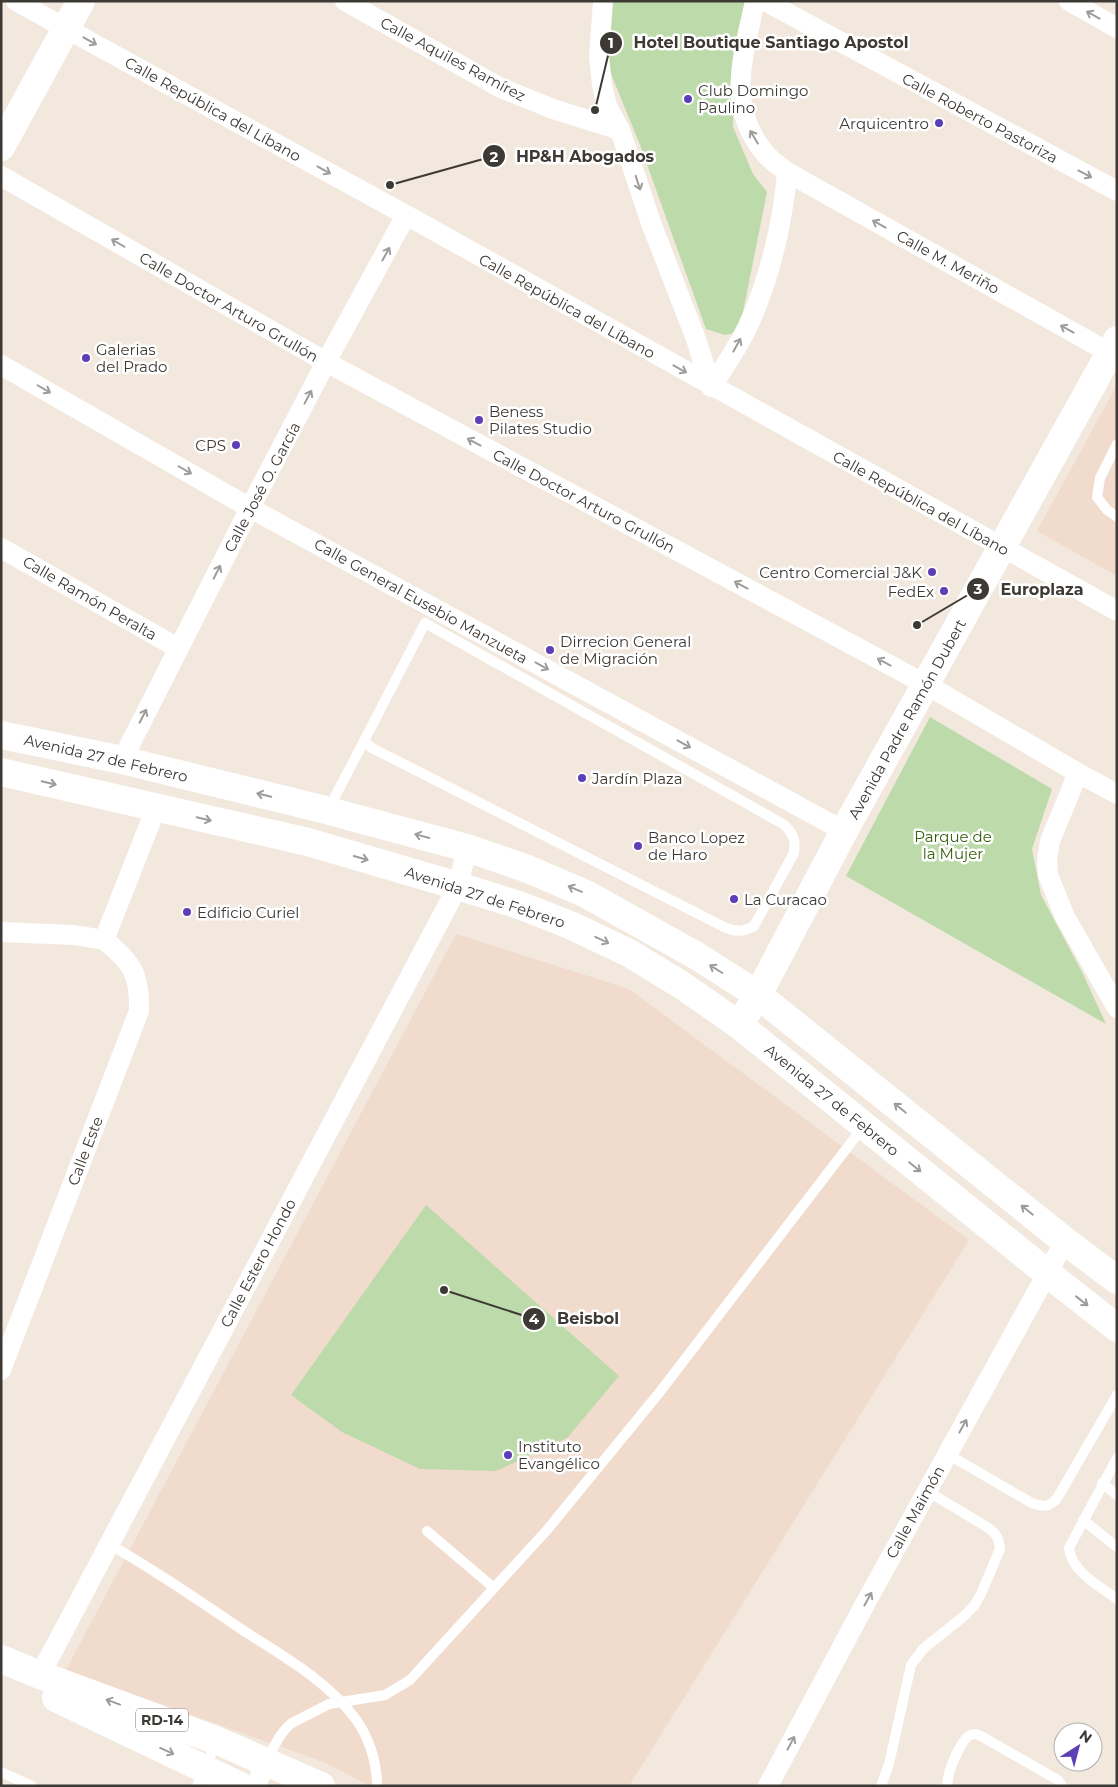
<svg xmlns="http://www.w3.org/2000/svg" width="1118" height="1787" viewBox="0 0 1118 1787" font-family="Montserrat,sans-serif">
<rect width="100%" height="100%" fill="#f2e8dd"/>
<!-- education -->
<path fill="#f0dbcd" d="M1117,385v191l-80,-45z
M456,934l173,55 340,251 -340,546h-259l-44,-23 -260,-93z"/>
<!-- green -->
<path fill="#bddaaa" d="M608,1h141l-15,59 -1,67 20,47 14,18 -28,140 -14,3 -19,-6 -66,-184 -44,-108z
M930,717l122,72 -20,60 9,46 41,77 24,52 -260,-148z
M426,1205l193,171 -52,62 -71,33 -76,-2 -78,-37 -51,-37z"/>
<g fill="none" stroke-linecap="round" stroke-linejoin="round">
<!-- lane -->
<path stroke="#fff" stroke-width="10" d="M1117,444l-17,34 -3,19 10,13 10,7
M425,623l358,201c10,9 13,15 11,29l-40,73c-11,6 -17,6 -28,2l-354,-180 -8,-7z
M328,810l36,-69
M947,1454l85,49c10,4 16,4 24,-3l61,-105
M1117,1458l-48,90c2,23 30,38 48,51
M1102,1483l15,12
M1083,1520l34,27
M427,1531l67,57
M109,1544c47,27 91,57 135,87 39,25 82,49 111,87 14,19 22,44 22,68
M267,1760c7,-13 13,-28 25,-37l37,-19 56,-9 25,-15 137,-150 112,-137 204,-266
M1,1772l31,14
M197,1786l20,-45
M881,1786l8,-22 22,-99 12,-16 41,-33 10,-10 7,-12 19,-45c-1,-11 -4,-16 -13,-22l-60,-36
M948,1786c-3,-10 13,-46 21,-50 5,-3 7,-2 12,0l77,44 4,6"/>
<!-- street -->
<path stroke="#fff" stroke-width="20" d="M16,1l390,214 711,396
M345,1l156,87 52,21 67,21
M603,1l-4,55 3,29 5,21 13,24 31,93 45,116 15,48
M755,1c-11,53 -30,104 9,151 6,8 15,14 23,20l323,181
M765,1l352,190
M1069,1l48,27
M1,176l325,186 601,323 151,88 39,21
M1,365l249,143 594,323
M711,387c13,-19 26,-39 36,-59 22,-46 36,-105 40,-156
M1,548l177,100
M122,760l128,-252 76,-146 80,-147
M1078,773l-28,68 -3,19 1,15 17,42 52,91
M1,932l74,3 29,5 52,-132
M1,1370l138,-359c1,-37 -7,-49 -35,-71
M40,1675l418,-789 9,-38
M256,1786l10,-25
M768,1786l97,-182 200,-363"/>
<!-- secondary -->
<path stroke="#fff" stroke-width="28" d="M1,147l80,-146
M739,1025l19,-30 86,-164 273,-491"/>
<!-- primary -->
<path stroke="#fff" stroke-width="28" d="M1,735l121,25 192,47 153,41 61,21 58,25 111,62 61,39 307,246 52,39
M1,772l307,70 150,44 61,19 51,20 59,28 54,33 56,39 308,248 70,55
M1,1659l39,16 178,66 103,45
M56,1698l184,88"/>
</g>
<!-- one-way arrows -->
<defs><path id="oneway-shaft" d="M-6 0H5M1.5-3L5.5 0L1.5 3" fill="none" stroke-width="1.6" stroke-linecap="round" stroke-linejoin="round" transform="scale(1.25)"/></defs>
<g stroke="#9e9c9a">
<use href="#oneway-shaft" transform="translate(1093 15) rotate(-151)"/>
<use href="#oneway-shaft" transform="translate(90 41) rotate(29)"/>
<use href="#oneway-shaft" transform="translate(754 137) rotate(-121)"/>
<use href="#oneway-shaft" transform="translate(324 170) rotate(29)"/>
<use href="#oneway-shaft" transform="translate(1085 174) rotate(28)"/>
<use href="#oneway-shaft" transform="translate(638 183) rotate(72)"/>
<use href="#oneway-shaft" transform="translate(879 224) rotate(-151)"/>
<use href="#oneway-shaft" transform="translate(118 243) rotate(-150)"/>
<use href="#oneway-shaft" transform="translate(386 254) rotate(-61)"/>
<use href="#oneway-shaft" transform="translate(1067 329) rotate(-151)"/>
<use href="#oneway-shaft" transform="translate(737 345) rotate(-61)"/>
<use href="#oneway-shaft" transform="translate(680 369) rotate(29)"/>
<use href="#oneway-shaft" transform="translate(44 389) rotate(30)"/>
<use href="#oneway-shaft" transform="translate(308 397) rotate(-62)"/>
<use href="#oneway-shaft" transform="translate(474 442) rotate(-152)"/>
<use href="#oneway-shaft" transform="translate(185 470) rotate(30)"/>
<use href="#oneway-shaft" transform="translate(217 572) rotate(-63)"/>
<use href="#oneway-shaft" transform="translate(741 585) rotate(-152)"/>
<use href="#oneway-shaft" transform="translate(884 662) rotate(-152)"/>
<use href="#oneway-shaft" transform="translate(542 666) rotate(29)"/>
<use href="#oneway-shaft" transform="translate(143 716) rotate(-63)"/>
<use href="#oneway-shaft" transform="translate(684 744) rotate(29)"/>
<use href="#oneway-shaft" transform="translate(49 783) rotate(13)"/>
<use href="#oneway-shaft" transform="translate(264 795) rotate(-166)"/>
<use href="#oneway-shaft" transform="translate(204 819) rotate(13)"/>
<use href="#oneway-shaft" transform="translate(422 836) rotate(-165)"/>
<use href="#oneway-shaft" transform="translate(361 858) rotate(16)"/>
<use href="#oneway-shaft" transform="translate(575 889) rotate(-157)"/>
<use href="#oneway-shaft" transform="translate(602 940) rotate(25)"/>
<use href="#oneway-shaft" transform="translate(716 969) rotate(-148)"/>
<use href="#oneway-shaft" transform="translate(900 1108) rotate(-141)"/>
<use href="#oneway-shaft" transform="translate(915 1167) rotate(39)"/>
<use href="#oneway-shaft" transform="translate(1027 1210) rotate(-141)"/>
<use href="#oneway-shaft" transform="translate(1082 1301) rotate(38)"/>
<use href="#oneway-shaft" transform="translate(963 1426) rotate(-61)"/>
<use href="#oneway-shaft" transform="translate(868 1599) rotate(-61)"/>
<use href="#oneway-shaft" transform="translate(113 1702) rotate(-160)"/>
<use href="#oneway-shaft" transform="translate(791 1743) rotate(-62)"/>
<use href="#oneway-shaft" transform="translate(167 1751) rotate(25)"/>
</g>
<!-- markers -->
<g fill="#5d3eb6" stroke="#fff" stroke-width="2">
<circle cx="688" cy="99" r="5"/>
<circle cx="939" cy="123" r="5"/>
<circle cx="86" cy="358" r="5"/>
<circle cx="479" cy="420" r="5"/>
<circle cx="236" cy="445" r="5"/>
<circle cx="932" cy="572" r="5"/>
<circle cx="944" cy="591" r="5"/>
<circle cx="550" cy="650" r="5"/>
<circle cx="582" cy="778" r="5"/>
<circle cx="638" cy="846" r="5"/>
<circle cx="734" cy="899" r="5"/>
<circle cx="187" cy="912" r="5"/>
<circle cx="508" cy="1455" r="5"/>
</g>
<g text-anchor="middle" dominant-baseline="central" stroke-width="5" stroke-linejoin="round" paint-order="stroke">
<!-- shield labels -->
<rect fill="#fff" stroke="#777472" stroke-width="1" x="136" y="1708.5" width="52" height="23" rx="4"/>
<g font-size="14" font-weight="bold" fill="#3d3935">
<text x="162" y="1720">RD-14</text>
</g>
<!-- street labels -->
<g font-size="15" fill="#3d3935" stroke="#fff">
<text transform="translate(453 59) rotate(28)">Calle Aquiles Ramírez</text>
<text transform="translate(213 109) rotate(29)">Calle República del Líbano</text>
<text transform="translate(980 118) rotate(28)">Calle Roberto Pastoriza</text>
<text transform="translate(948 262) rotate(29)">Calle M. Meriño</text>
<text transform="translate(567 306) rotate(29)">Calle República del Líbano</text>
<text transform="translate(229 307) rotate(30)">Calle Doctor Arturo Grullón</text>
<text transform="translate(262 487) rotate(-62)">Calle José O. García</text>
<text transform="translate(584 501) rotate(28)">Calle Doctor Arturo Grullón</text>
<text transform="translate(921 503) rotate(29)">Calle República del Líbano</text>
<text transform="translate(90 598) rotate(30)">Calle Ramón Peralta</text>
<text transform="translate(421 601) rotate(29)">Calle General Eusebio Manzueta</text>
<text transform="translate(907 719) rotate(-61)">Avenida Padre Ramón Dubert</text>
<text transform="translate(106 758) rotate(13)">Avenida 27 de Febrero</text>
<text transform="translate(485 897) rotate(18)">Avenida 27 de Febrero</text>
<text transform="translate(832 1100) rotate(39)">Avenida 27 de Febrero</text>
<text transform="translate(85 1151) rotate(-69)">Calle Este</text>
<text transform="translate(258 1263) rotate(-62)">Calle Estero Hondo</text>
<text transform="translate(915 1512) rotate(-61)">Calle Maimón</text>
</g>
<!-- poi labels -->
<g font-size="15" fill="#3d3935" stroke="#fff" text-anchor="start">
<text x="698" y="90">Club Domingo<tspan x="698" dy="17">Paulino</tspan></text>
<text x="929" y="123" text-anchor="end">Arquicentro</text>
<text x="96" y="349">Galerias<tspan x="96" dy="17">del Prado</tspan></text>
<text x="489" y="411">Beness<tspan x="489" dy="17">Pilates Studio</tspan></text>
<text x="226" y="445" text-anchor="end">CPS</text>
<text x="922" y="572" text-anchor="end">Centro Comercial J&amp;K</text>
<text x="934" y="591" text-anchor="end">FedEx</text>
<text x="560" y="641">Dirrecion General<tspan x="560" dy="17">de Migración</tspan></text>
<text x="592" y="778">Jardín Plaza</text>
<text x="648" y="837">Banco Lopez<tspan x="648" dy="17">de Haro</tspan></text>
<text x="744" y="899">La Curacao</text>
<text x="197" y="912">Edificio Curiel</text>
<text x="518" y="1446">Instituto<tspan x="518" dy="17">Evangélico</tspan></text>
</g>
<!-- park labels -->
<g font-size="15" fill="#38610e" stroke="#fff">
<text x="953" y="836">Parque de<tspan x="953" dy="17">la Mujer</tspan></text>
</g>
</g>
<!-- callouts -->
<path fill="none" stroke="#3d3935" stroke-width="2" d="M595 110L611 43M390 185L494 156M917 625L978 589M444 1290L534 1319"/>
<g fill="#3d3935" stroke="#fff" stroke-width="2">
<circle cx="595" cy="110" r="5"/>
<circle cx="390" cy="185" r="5"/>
<circle cx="917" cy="625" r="5"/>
<circle cx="444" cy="1290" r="5"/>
<circle cx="611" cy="43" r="12"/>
<circle cx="494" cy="156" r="12"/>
<circle cx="978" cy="589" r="12"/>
<circle cx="534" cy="1319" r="12"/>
</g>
<g font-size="15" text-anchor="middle" font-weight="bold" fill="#fff">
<text x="611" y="48">1</text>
<text x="494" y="162">2</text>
<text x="978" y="594">3</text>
<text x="534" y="1324">4</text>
</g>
<g font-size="16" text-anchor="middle" font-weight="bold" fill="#3d3935" stroke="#fff" stroke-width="5" stroke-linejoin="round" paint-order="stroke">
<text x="771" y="48">Hotel Boutique Santiago Apostol</text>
<text x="585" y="162">HP&amp;H Abogados</text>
<text x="1042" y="595">Europlaza</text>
<text x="588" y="1324">Beisbol</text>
</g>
<!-- border -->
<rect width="1118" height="1787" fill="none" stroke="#3d3935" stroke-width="5"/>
<!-- north arrow -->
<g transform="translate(1078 1747) rotate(36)"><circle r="24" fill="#ffffff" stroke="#b1b0ae"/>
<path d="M0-4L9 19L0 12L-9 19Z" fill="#5d3eb6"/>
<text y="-8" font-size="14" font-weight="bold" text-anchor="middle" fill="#3d3935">N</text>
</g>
</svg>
